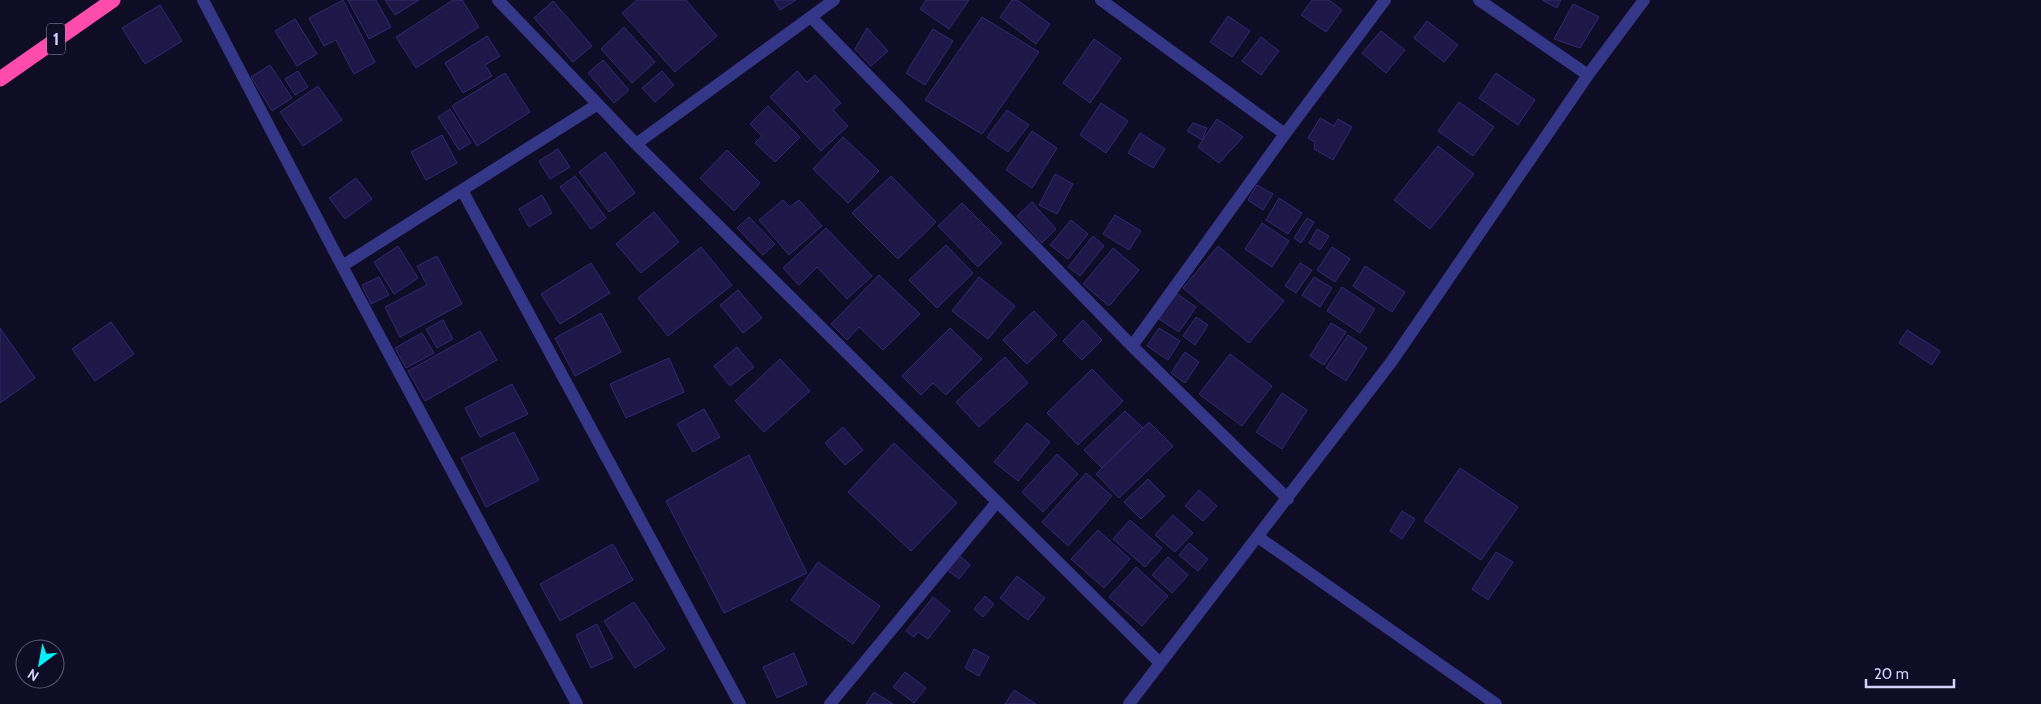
<svg xmlns="http://www.w3.org/2000/svg" width="2041" height="704" viewBox="0 0 2041 704" font-family="Cabin,sans-serif">
<rect width="100%" height="100%" fill="#0f0d25"/>
<!-- building -->
<path fill="#1e1747" stroke="#332875" d="M343,0l32,62 -21,12 -18,-34 -12,6 -15,-28z
M348,0h28l15,27 -22,12z
M385,0h34l-24,15z
M453,0h9l17,27 -63,41 -20,-31z
M637,0h49l31,36 -42,36 -53,-59z
M774,0h22l-16,10z
M926,0h43l-20,29 -29,-20z
M1012,0h5l33,24 -14,20 -36,-27z
M1312,0h17l13,10 -16,22 -25,-17z
M1542,0h19l-4,8z
M553,1l39,45 -19,16 -39,-44z
M1573,4l26,13 -19,31 -26,-9z
M160,5l22,36 -37,23 -23,-36z
M1228,16l22,15 -18,26 -22,-15z
M982,17l57,35 -57,82 -57,-34z
M295,19l22,35 -20,12 -22,-35z
M1427,21l31,24 -14,17 -30,-24z
M624,27l31,35 -23,21 -31,-34z
M867,28l21,23 -17,15 -16,-17z
M933,29l20,12 -28,44 -19,-12z
M1381,31l24,19 -19,23 -24,-20z
M487,36l13,20 -15,9 7,11 -29,17 -18,-30z
M1261,37l18,14 -18,24 -19,-14z
M1094,39l27,19 -31,45 -27,-20z
M603,60l26,30 -15,13 -26,-30z
M270,65l22,33 -20,13 -21,-34z
M298,71l10,16 -13,8 -10,-16z
M662,71l12,14 -19,17 -13,-14z
M797,71l10,11 8,-7 26,28 -8,7 15,16 -27,25 -51,-54z
M505,73l25,39 -53,34 -25,-40z
M1496,73l39,27 -17,25 -39,-27z
M318,86l24,34 -39,26 -23,-34z
M1459,102l35,25 -21,29 -35,-25z
M1101,103l27,18 -22,32 -26,-18z
M768,106l32,31 -25,25 -20,-19 7,-7 -12,-12z
M450,109l21,34 -12,7 -21,-33z
M1007,110l22,15 -21,27 -21,-15z
M1320,118l14,8 4,-7 14,8 -19,33 -19,-11 1,-7 -7,-4z
M1217,119l26,18 -24,26 -21,-16z
M1193,123l14,5 -5,12 -15,-9z
M1032,131l25,17 -25,40 -26,-18z
M1140,133l25,16 -12,19 -25,-15z
M442,135l15,28 -31,17 -15,-28z
M843,137l36,34 -31,32 -35,-34z
M1438,146l36,28 -44,55 -36,-29z
M558,149l12,18 -20,12 -11,-18z
M727,150l33,33 -26,28 -34,-33z
M605,152l30,41 -26,19 -30,-40z
M1055,174l18,10 -16,30 -18,-9z
M575,176l31,42 -15,11 -31,-42z
M891,176l45,46 -38,37 -46,-46z
M356,178l16,21 -27,20 -16,-21z
M1257,185l16,9 -10,16 -15,-10z
M542,195l10,18 -23,14 -10,-18z
M1279,198l23,15 -14,21 -22,-14z
M783,200l7,7 9,-7 23,26 -33,29 -30,-35z
M1032,202l24,27 -14,14 -25,-27z
M962,203l40,40 -24,24 -40,-41z
M654,212l25,30 -38,31 -25,-29z
M1115,215l26,16 -12,19 -26,-16z
M749,217l26,27 -12,11 -26,-27z
M1307,218l7,4 -13,21 -7,-5z
M1071,220l17,14 -20,25 -18,-14z
M1262,223l27,18 -17,26 -27,-18z
M826,228l46,48 -25,23 -30,-32 -18,18 -16,-17z
M1317,229l12,7 -9,14 -11,-7z
M1093,236l11,10 -24,30 -12,-9z
M946,245l27,28 -36,35 -28,-28z
M398,246l20,32 -24,16 -20,-32z
M1218,246l66,55 -35,42 -66,-55z
M701,247l31,38 -64,51 -30,-38z
M1332,247l18,12 -15,23 -18,-12z
M1113,248l26,22 -30,36 -26,-22z
M437,256l25,48 -62,33 -15,-30 42,-22 -10,-19z
M591,263l19,30 -50,31 -19,-30z
M1300,263l12,7 -16,23 -11,-7z
M1365,266l40,26 -13,20 -39,-26z
M879,275l41,39 -37,36 -24,-23 -12,13 -16,-16z
M379,277l10,18 -18,9 -9,-19z
M979,277l36,29 -27,33 -36,-28z
M1314,277l18,11 -12,19 -18,-12z
M1342,287l33,22 -15,24 -33,-22z
M738,290l24,28 -19,15 -23,-28z
M1176,293l20,14 -17,25 -20,-13z
M1034,311l23,24 -30,29 -24,-24z
M601,313l20,39 -46,24 -20,-38z
M1196,317l12,8 -13,20 -12,-9z
M443,320l10,19 -16,9 -11,-19z
M1083,320l19,20 -20,20 -19,-19z
M111,322l23,32 -39,27 -23,-32z
M1331,323l15,9 -22,33 -14,-9z
M0,328l35,50 -35,25z
M950,328l32,31 -36,36 -13,-12 -12,12 -19,-19z
M1159,328l21,13 -12,19 -21,-14z
M1907,330l33,21 -8,14 -33,-22z
M480,331l17,29 -72,41 -17,-30z
M422,333l12,20 -28,15 -11,-20z
M1348,335l19,13 -21,33 -20,-13z
M737,347l17,20 -24,19 -16,-20z
M1185,352l14,10 -14,21 -14,-10z
M1230,354l42,32 -30,40 -43,-32z
M1005,357l23,26 -49,44 -23,-25z
M669,358l15,34 -58,26 -16,-34z
M780,359l30,32 -46,41 -29,-31z
M1092,369l31,32 -45,44 -31,-32z
M512,384l16,30 -48,23 -15,-29z
M1282,393l25,17 -25,39 -26,-17z
M704,409l16,28 -27,15 -16,-28z
M1125,411l18,17 -41,40 -18,-18z
M1149,422l24,24 -54,52 -23,-24z
M1027,423l23,19 -32,39 -24,-19z
M843,427l20,23 -18,15 -20,-22z
M514,432l25,48 -53,27 -25,-49z
M894,443l63,60 -46,48 -63,-59z
M1057,454l21,20 -35,38 -21,-20z
M749,455l58,118 -83,40 -58,-112z
M1460,468l58,39 -37,53 -57,-39z
M1086,473l26,23 -44,50 -26,-24z
M1148,479l17,17 -24,23 -17,-17z
M1199,490l18,16 -14,15 -18,-15z
M1402,511l13,8 -13,20 -12,-8z
M1173,515l20,18 -18,19 -20,-17z
M1130,520l32,28 -17,19 -32,-28z
M1098,530l32,29 -26,29 -33,-29z
M1189,543l19,16 -10,12 -19,-16z
M613,544l20,36 -73,41 -20,-37z
M1496,552l17,10 -25,38 -16,-11z
M958,554l12,11 -11,14 -13,-10z
M1168,557l20,18 -16,18 -20,-18z
M818,562l62,44 -27,38 -62,-44z
M1136,567l32,29 -26,30 -33,-29z
M1017,576l28,22 -17,22 -28,-22z
M985,596l9,8 -11,13 -9,-8z
M933,597l17,14 -22,28 -10,-7 -4,5 -8,-6z
M634,602l31,47 -30,19 -31,-47z
M597,624l16,34 -22,10 -15,-33z
M974,649l15,8 -10,19 -14,-8z
M794,653l13,31 -30,14 -14,-31z
M905,672l21,16 -12,15 -21,-16z
M1014,690l22,14h-31z
M874,692l19,12h-27z"/>
<g fill="none" stroke-linecap="round" stroke-linejoin="round">
<!-- minor -->
<path stroke="#343687" stroke-width="12" d="M203,0l139,266 235,438
M498,0l138,144 524,519
M1101,0l184,134
M1479,0l109,75
M811,17l321,329 156,153
M636,144l198,-144
M462,190l278,514
M342,266l256,-162
M1132,346l153,-212 100,-134
M1258,537l238,167
M830,704l167,-202
M1129,704l263,-343 196,-286 56,-75"/>
<!-- highway -->
<path stroke="#ff4cac" stroke-width="15" d="M0,79l113,-79"/>
</g>
<g text-anchor="middle" dominant-baseline="central" stroke-width="4" stroke-linejoin="round" paint-order="stroke">
<!-- shield labels -->
<rect fill="#0f0d25" stroke="#9896be" stroke-width="1" x="47" y="23.5" width="18" height="31" rx="4"/>
<g font-size="18" font-weight="bold" fill="#d3d1ff">
<text x="56" y="39">1</text>
</g>
</g>
<!-- north arrow -->
<g transform="translate(40 664) rotate(212)"><circle r="24" fill="#0f0d25" stroke="#5d5b7c"/>
<path d="M0-4L9 19L0 12L-9 19Z" fill="#00f1fc"/>
<text y="-8" font-size="14" font-weight="bold" text-anchor="middle" fill="#d3d1ff">N</text>
</g>
<!-- scale -->
<path d="M1866 679v8h88v-8" fill="none" stroke="#d3d1ff" stroke-width="2.5"/>
<text x="1874" y="679" font-size="15" fill="#d3d1ff" stroke="#0f0d25" stroke-width="4" paint-order="stroke">20 m</text>
</svg>
